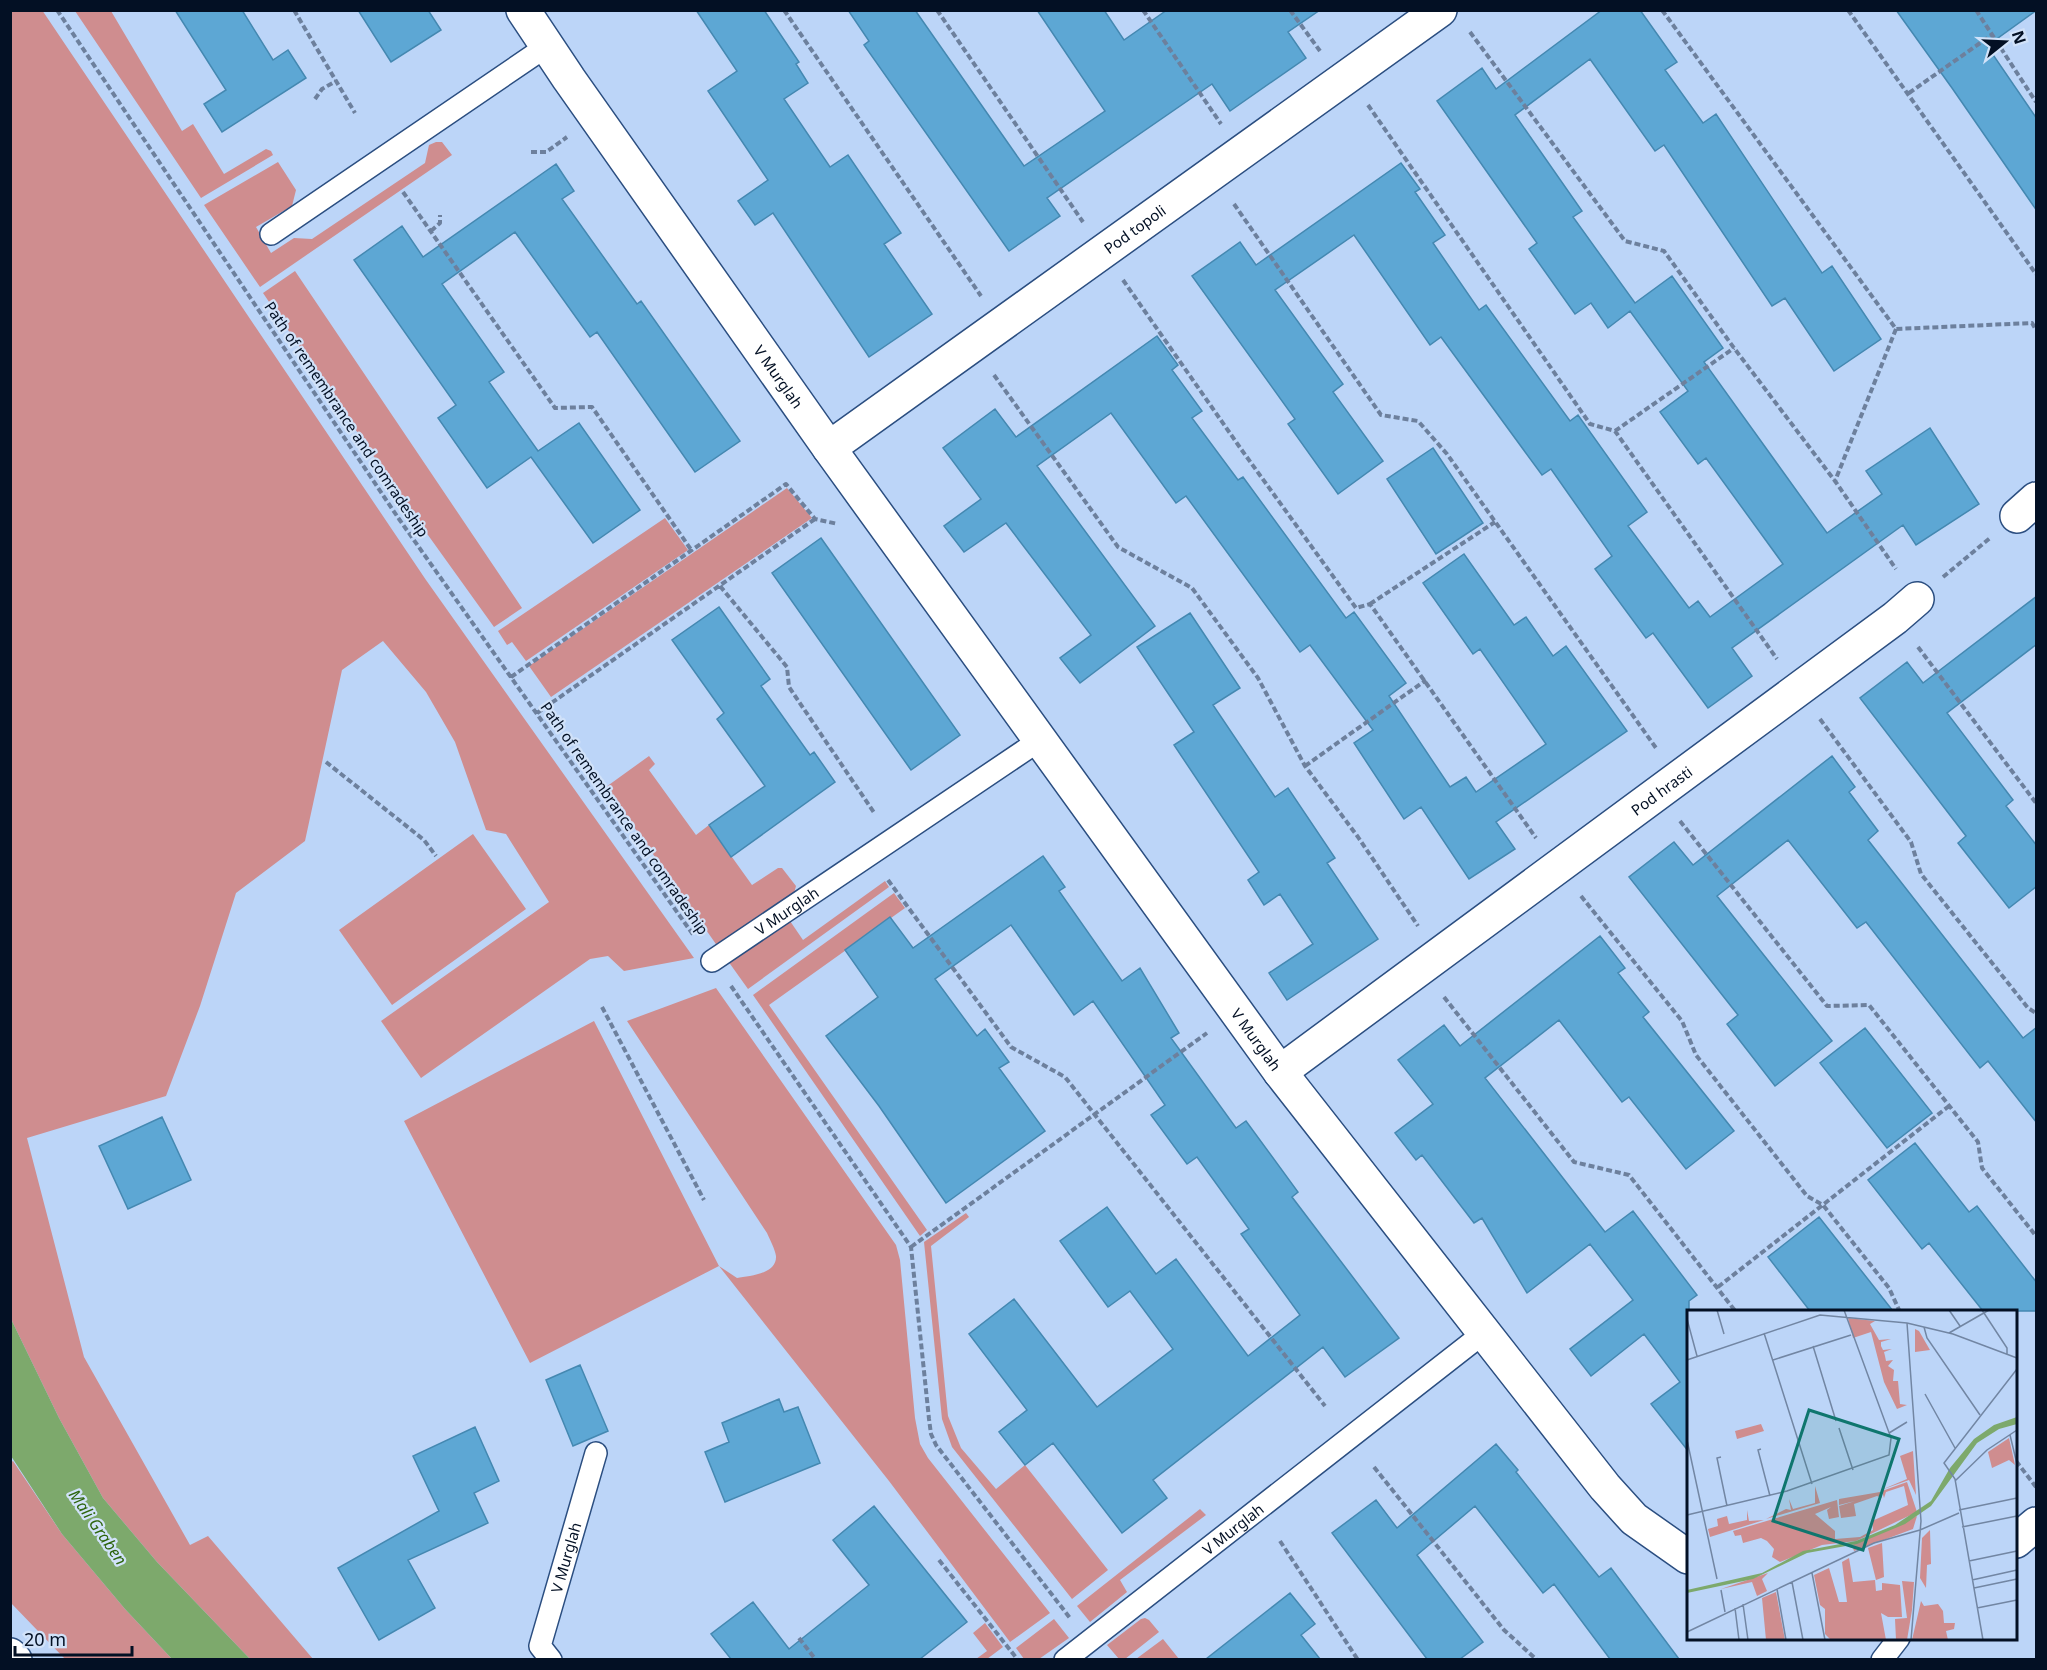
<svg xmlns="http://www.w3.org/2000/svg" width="2047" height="1670" viewBox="0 0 2047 1670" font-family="'Noto Sans',sans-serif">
<rect width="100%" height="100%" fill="#bcd5f8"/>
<!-- green -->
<path fill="#cf8d8f" d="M42,10l384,570 268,378 -70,13 -16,-15 -18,3 -169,119 -40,-57 168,-119 -43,-68 -20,-4 -31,-88 -29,-50 -43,-51 -41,29 -37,171 -69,52 -36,113 -34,90 -139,42 57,219 106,188 18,-9 105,123h-63l-93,-97 -54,-64 -44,-80 -48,-99 -1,-1308z
M75,11h36l71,120 11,-7 31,50 42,-25 5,2 2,4 -72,43z
M436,142h6l10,13 -192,132 -56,-82 74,-43 18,28 -4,16 -36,21 15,26 23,-15 18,1 113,-76 4,-18z
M295,271l227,337 -28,19 -84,-117 -147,-217z
M787,488l25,30 -261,179 -22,-31z
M665,518l23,32 -162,111 -14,-19 -5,3 -9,-14z
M649,756l6,8 -6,6 47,65 13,-10 43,60 26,-17h4l14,18 -3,11 -75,50 -112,-160z
M473,834l53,75 -134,96 -53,-75z
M885,881l4,6 -141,102 -20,-28 62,-40 13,19z
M894,893l11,15 -136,97 158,225 -7,6 -167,-241z
M716,988l180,257 4,15 15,158 5,26 8,14 122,155 -40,29 -121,-161 -170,-215 -189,97 -126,-242 190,-100 125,245 18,12c13,-2 40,-4 39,-22 -1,-7 -6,-16 -9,-23l-140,-212z
M966,1213l3,4 -38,29 17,170 13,32 35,41 29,-24 83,105 -36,29 -120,-152 -10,-28 -18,-177z
M13,1461l49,73 63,75 47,50h-107l-54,-56 -1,-140z
M1200,1509l6,6 -86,65 7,12 -37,30 -13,-16z
M1145,1618l4,2 10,12 -34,27h-6l-12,-14 34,-26z
M1054,1619l15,19 -30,21h-15l-8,-11z
M985,1623l18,24 -16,12h-11l11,-8 -14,-18z
M1163,1639l16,20h-43z"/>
<!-- water -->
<path fill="#7da96c" d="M11,1319l48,99 44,80 54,64 93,97h-78l-47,-50 -63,-75 -51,-78z"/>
<!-- building -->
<path fill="#5da7d4" stroke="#4488b1" stroke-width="1.5" d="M175,10h67l31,50 15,-10 18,28 -84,54 -18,-28 22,-14z
M358,10h70l13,20 -50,32z
M696,10h68l35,52 -3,2 12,19 -24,16 46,68 18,-12 53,78 -17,11 48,70 -63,43 -96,-144 -18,12 -17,-24 30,-21 -60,-89 29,-20z
M848,10h67l109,156 81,-55 -68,-101h67l20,30 43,-30h153l-32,22 18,26 -76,53 -18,-27 -165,114 13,18 -51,35 -145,-206 5,-4z
M1602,10h38l37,52 -12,8 38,53 13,-9 106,159 10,-7 49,73 -47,32 -49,-73 -13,8 -108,-161 -9,6 -65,-92 -75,56 67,96 -9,6 62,86 37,-27 51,72 -19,14 123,171 55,-39 -16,-23 64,-43 49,76 -63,41 -13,-20 -171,123 20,28 -44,32 -55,-75 -7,5 -51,-69 17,-13 -61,-87 -9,6 -101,-138 -11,8 -76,-110 -79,55 68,94 -10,8 50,69 -45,33 -50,-70 7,-5 -103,-143 48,-34 16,23 145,-102 19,26 -5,3 30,43 -12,8 46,67 7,-5 84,116 8,-6 69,97 -19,14 61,82 9,-7 12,16 73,-53 -77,-106 -8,6 -38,-52 28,-21 -58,-80 -22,17 -17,-25 -16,11 -46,-65 8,-6 -100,-142 45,-33 14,21z
M1896,10h141l-50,36 50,73v92l-85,-123z
M556,164l18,27 -12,8 75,105 4,-3 99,140 -45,31 -98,-140 -7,5 -75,-105 -73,52 62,88 -15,10 49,69 41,-28 61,87 -47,33 -62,-86 -44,31 -49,-70 18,-13 -102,-145 48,-34 21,31z
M1157,336l21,29 -6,5 30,41 -10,7 46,62 5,-3 103,141 8,-6 52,71 -17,13 61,91 16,-10 10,15 70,-48 -66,-95 -7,5 -50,-71 41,-29 50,71 12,-8 27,39 13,-10 61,85 -131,91 19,27 -46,30 -48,-72 -17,12 -50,-76 19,-13 -63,-85 -10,7 -114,-156 -10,7 -65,-90 -74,53 118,160 -75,57 -20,-25 31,-23 -85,-112 -42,29 -20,-26 37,-27 -38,-51 52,-39 21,28z
M1433,448l50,75 -47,31 -49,-75z
M821,538l139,197 -49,35 -139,-197z
M2037,596v48l-90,69 66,87 -7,6 31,40v40l-28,22 -51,-65 8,-7 -106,-138 47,-36 16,21z
M719,607l51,72 -9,7 49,69 4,-3 21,30 -104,75 -22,-32 56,-39 -48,-67 7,-6 -52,-73z
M1190,613l50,75 -27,17 62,92 13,-9 47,70 -8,5 51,76 -91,61 -18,-27 44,-29 -33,-50 -16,11 -16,-25 11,-8 -85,-127 20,-13 -57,-85z
M1832,756l23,31 -6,5 29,39 -10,9 155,198 14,-11v96l-49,-62 -8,7 -114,-146 -9,6 -69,-88 -71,56 115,145 -57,45 -48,-62 11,-9 -109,-138 45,-35 19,23z
M1043,856l22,31 -6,4 63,90 18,-13 39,65 -8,5 65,90 10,-7 52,71 -6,5 107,141 -54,39 -22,-30 -170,133 14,18 -45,35 -69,-90 -28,22 -26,-33 28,-22 -58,-76 45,-35 83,108 76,-58 -43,-58 -22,16 -48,-66 47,-34 49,67 20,-15 72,97 52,-41 -59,-81 8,-5 -52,-72 -10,7 -36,-49 14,-10 -72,-104 -19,14 -63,-90 -76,54 42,57 8,-7 24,33 -10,6 46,63 -99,72 -67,-97 -53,-70 52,-39 -33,-47 45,-33 23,31z
M1600,936l25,32 -7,5 31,39 -6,5 91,114 -48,38 -57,-72 -7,5 -63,-82 -74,58 120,154 28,-21 64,84 -8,6v151l-38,-48 29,-22 -36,-48 -53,42 -21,-27 63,-49 -43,-56 -63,49 -45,-75 -8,5 -52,-68 -6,5 -21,-27 38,-29 -35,-44 46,-35 16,21z
M1865,1028l67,85 -45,35 -67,-85z
M162,1117l29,63 -63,29 -29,-63z
M1915,1143l54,69 8,-6 60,77v28h-54l-54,-68 -7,6 -54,-69z
M1819,1217l74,94h-83l-42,-54z
M580,1365l28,66 -35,15 -27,-66z
M779,1399l5,13 14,-5 22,56 -95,39 -20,-50 24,-10 -7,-19z
M475,1427l24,54 -25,12 14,30 -80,37 27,48 -56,32 -41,-72 101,-57 -26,-55z
M1496,1444l22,26 -2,2 83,105 12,-9 68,91h-69l-56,-75 -11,9 -68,-87 -58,49 66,87 -23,17h-33l-95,-126 44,-33 21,28z
M874,1506l93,116 -47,37h-189l-20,-25 42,-32 36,47 80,-64 -36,-45z
M1290,1593l25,31 -14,11 19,24h-114z"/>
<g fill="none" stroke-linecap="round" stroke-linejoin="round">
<!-- lane casing -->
<g stroke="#2b4e80" stroke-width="24">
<g id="lane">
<path d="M271,234l276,-188"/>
<path id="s1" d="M712,961l328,-221"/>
<path id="s2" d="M551,1660l-11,-14 56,-193"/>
<path id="s3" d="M1065,1660l420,-328"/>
<path d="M1882,1660l17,-22"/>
</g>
</g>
<!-- street casing -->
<g stroke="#2b4e80" stroke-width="36">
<g id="street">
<path id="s4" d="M829,448l611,-438"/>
<path d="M2017,516l19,-17"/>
<path id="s5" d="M1280,1072l615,-454 22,-19"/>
</g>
</g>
<!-- secondary casing -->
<g stroke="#2b4e80" stroke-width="36">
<g id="secondary">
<path id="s6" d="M523,10l46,69 260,369 451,624 325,415 29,32 54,38"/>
<path d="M2016,1541l20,-17"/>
<path d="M10,1655l5,5"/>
</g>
</g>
<!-- path -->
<path stroke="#6d809d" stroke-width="4" stroke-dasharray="6 3" stroke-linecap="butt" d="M57,10l342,509 295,417
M294,10l61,103
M784,10l197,286
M937,10l146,212
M1143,10l78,114
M1290,10l30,41
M1662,10l234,319 136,-6 4,7
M1848,10l188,264
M1976,10l60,92
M1470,32l155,209 39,10 70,97 101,133
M1909,93l84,-59
M315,99l7,-10 14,-8
M1368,105l222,319 25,7 162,228
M531,152h15l21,-15
M403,192l152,216 37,-1 100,144
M1234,204l147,211 37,6 29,33 209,294
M431,231l9,-8v-8
M1123,280l118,169 115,159 14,-4 166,234
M1896,329l-61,152 61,88
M994,375l124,172 74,41 66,90 47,88 53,71 60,89
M1615,431l119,-83
M1943,577l47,-39
M720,586l67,81 2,20 86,127
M1370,604l125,-82
M1918,647l118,156
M511,677l275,-193 29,35 23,5
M537,713l278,-194
M1820,719l91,123 10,32 107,134 8,5
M326,762l98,78 12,16
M1305,766l121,-86
M1680,821l147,185 42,-1 109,137 4,26 54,68
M888,880l123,167 54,30 260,329
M1581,896l101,125 14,34 111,141 16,9 66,83 11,24
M731,986l180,261 18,172 2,15 5,11 134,173
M1444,997l130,165 55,13 107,137
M602,1007l102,193
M911,1247l296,-214
M1718,1287l231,-181
M2016,1461l20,26
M1374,1467l130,163 33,30
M1280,1541l78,119
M939,1560l79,100
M799,1638l17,22"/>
<!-- lane -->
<use href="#lane" stroke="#fff" stroke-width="21"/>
<!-- street -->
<use href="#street" stroke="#fff" stroke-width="33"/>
<!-- secondary -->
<use href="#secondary" stroke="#fff" stroke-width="33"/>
</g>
<g text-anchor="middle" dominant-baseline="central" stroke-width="4.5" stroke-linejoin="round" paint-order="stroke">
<!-- street labels -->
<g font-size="15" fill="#031024" stroke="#d1e2f9">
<text stroke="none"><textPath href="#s4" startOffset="376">Pod topoli</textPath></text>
<text stroke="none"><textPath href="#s6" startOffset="447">V Murglah</textPath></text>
<text transform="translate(347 419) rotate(56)">Path of remembrance and comradeship</text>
<text stroke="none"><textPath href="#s5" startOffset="474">Pod hrasti</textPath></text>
<text transform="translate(625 818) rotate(55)">Path of remembrance and comradeship</text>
<text stroke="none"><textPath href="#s1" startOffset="90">V Murglah</textPath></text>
<text stroke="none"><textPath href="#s6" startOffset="1264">V Murglah</textPath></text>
<text stroke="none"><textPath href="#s3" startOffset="213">V Murglah</textPath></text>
<text stroke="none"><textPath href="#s2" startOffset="110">V Murglah</textPath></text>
</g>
<!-- water labels -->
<g font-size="16" font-style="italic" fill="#2e650d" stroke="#d1e2f9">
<text transform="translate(98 1527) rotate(55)">Mali Graben</text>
</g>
</g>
<!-- overview -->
<g transform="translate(1687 1310)">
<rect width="330" height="330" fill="#bcd5f8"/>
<path d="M161,8l27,3 -5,3 9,16 12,-1 -10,3v4l2,4 9,-1 -8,3 1,4 1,5 7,-1 -5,6 6,4 -1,11h5l2,23 7,1 -10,4 -13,-27 -13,-50 -18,6zM228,19l4,2 11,19 -15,2zM74,114l3,7 -27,8 -2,-8zM322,128l6,27 -6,-5 -17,8 -4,-16zM226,141l3,44 -7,-15 -28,10 26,-11 -7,-23zM220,172l10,30 -61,29 -34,4 -42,17 -8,-5 2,-8 -7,-8 -6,-3 -18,5 -2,-8 -6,1 -2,-5 104,-31 2,17 -10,2 -2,-9 4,-3 -16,7 20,17v8l25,-2 13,-7 -1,-9 36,-16 -4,-19 -18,6 -2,6 -2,-7zM128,176l5,17 -54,16 20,-10 5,1 -2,-11 4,10 22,-6zM193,182l2,6 -5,-2 -23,8 2,12 -15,2 -2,-12 16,-5 -16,4v-6zM60,200l2,11 15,-1 -54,17 -2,-8 10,-3 -1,-7 10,-3 2,8 18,-4zM230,206l-4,13 -59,22 -2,-6zM243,220l1,34 -4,1 -1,23 -6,-10 2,-40zM195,233l2,34 -8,3 -8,-32zM162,248l4,24 22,-2 1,11 6,-1v-7l18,2 2,32h-14l-7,-4 5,27h-55l-6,-6v-25l-5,-4 -6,-30 15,-7 10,34h8l-5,-40zM81,263l-6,6 5,12 -10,5 -5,-14 -31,7zM215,271l12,1 -2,28 -5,30h-11l-1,-21 12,-1zM89,282l9,48h-19l-4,-42zM234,291l3,5 14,-2 5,7 1,12h11l-1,6 -8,2 2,9h-36z" fill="#cf8d8f"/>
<path d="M330,107v7l-18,5 -22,14 -46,63 -26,18 -48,20 -50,9 -54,26 -66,14v-3l75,-17 41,-22 53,-10 39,-16 36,-24 19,-33 24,-29 20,-14z" fill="#7da96c"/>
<path fill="none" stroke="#7286a3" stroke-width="1.5" d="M30,0l7,24M262,0l11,16M295,0l25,38v6M0,9l10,37M220,13l14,198 -10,119M220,13l46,11 64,24M237,17l3,11 53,77M77,23l48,151M262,23l40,-23M126,36l23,75M0,50l133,-45 87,8M86,50l78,-25M238,84l30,54M152,118l14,42M202,123l18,-11M323,125l7,29M0,130l30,139M74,139l-3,1 12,46M34,147l-4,1 10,48M268,171l32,-31 30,-20M272,200l58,-12M0,205l100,-24 102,-36 2,-17 -47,-128M275,217l55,-11M282,251l48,-10M125,263l13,67M285,270l45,-10M105,272l11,58M287,278l43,-9M90,279l9,51M34,280l4,22M56,294l5,36M48,298l4,32M290,298l40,-8M0,322l187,-89 46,-13 39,-17M296,330l-28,-161 -11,-16 73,-94"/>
<path fill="#0f766e" fill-opacity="0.15" stroke="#0f766e" stroke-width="3" d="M122,100l90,29 -36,111 -90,-29z"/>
<rect width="330" height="330" fill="none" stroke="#031024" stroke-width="3"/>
</g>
<!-- border -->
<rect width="2047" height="1670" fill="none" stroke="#031024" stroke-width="24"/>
<!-- north arrow -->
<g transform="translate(2005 42) rotate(72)" stroke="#d1e2f9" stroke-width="4.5" paint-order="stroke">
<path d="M0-4.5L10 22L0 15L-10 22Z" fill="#031024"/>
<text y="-9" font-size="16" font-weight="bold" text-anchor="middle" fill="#031024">N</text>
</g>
<!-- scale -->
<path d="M15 1646v9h117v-9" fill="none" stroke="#031024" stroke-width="3"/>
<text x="24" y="1646" font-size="18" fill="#031024" stroke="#d1e2f9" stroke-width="4.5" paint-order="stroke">20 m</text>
</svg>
